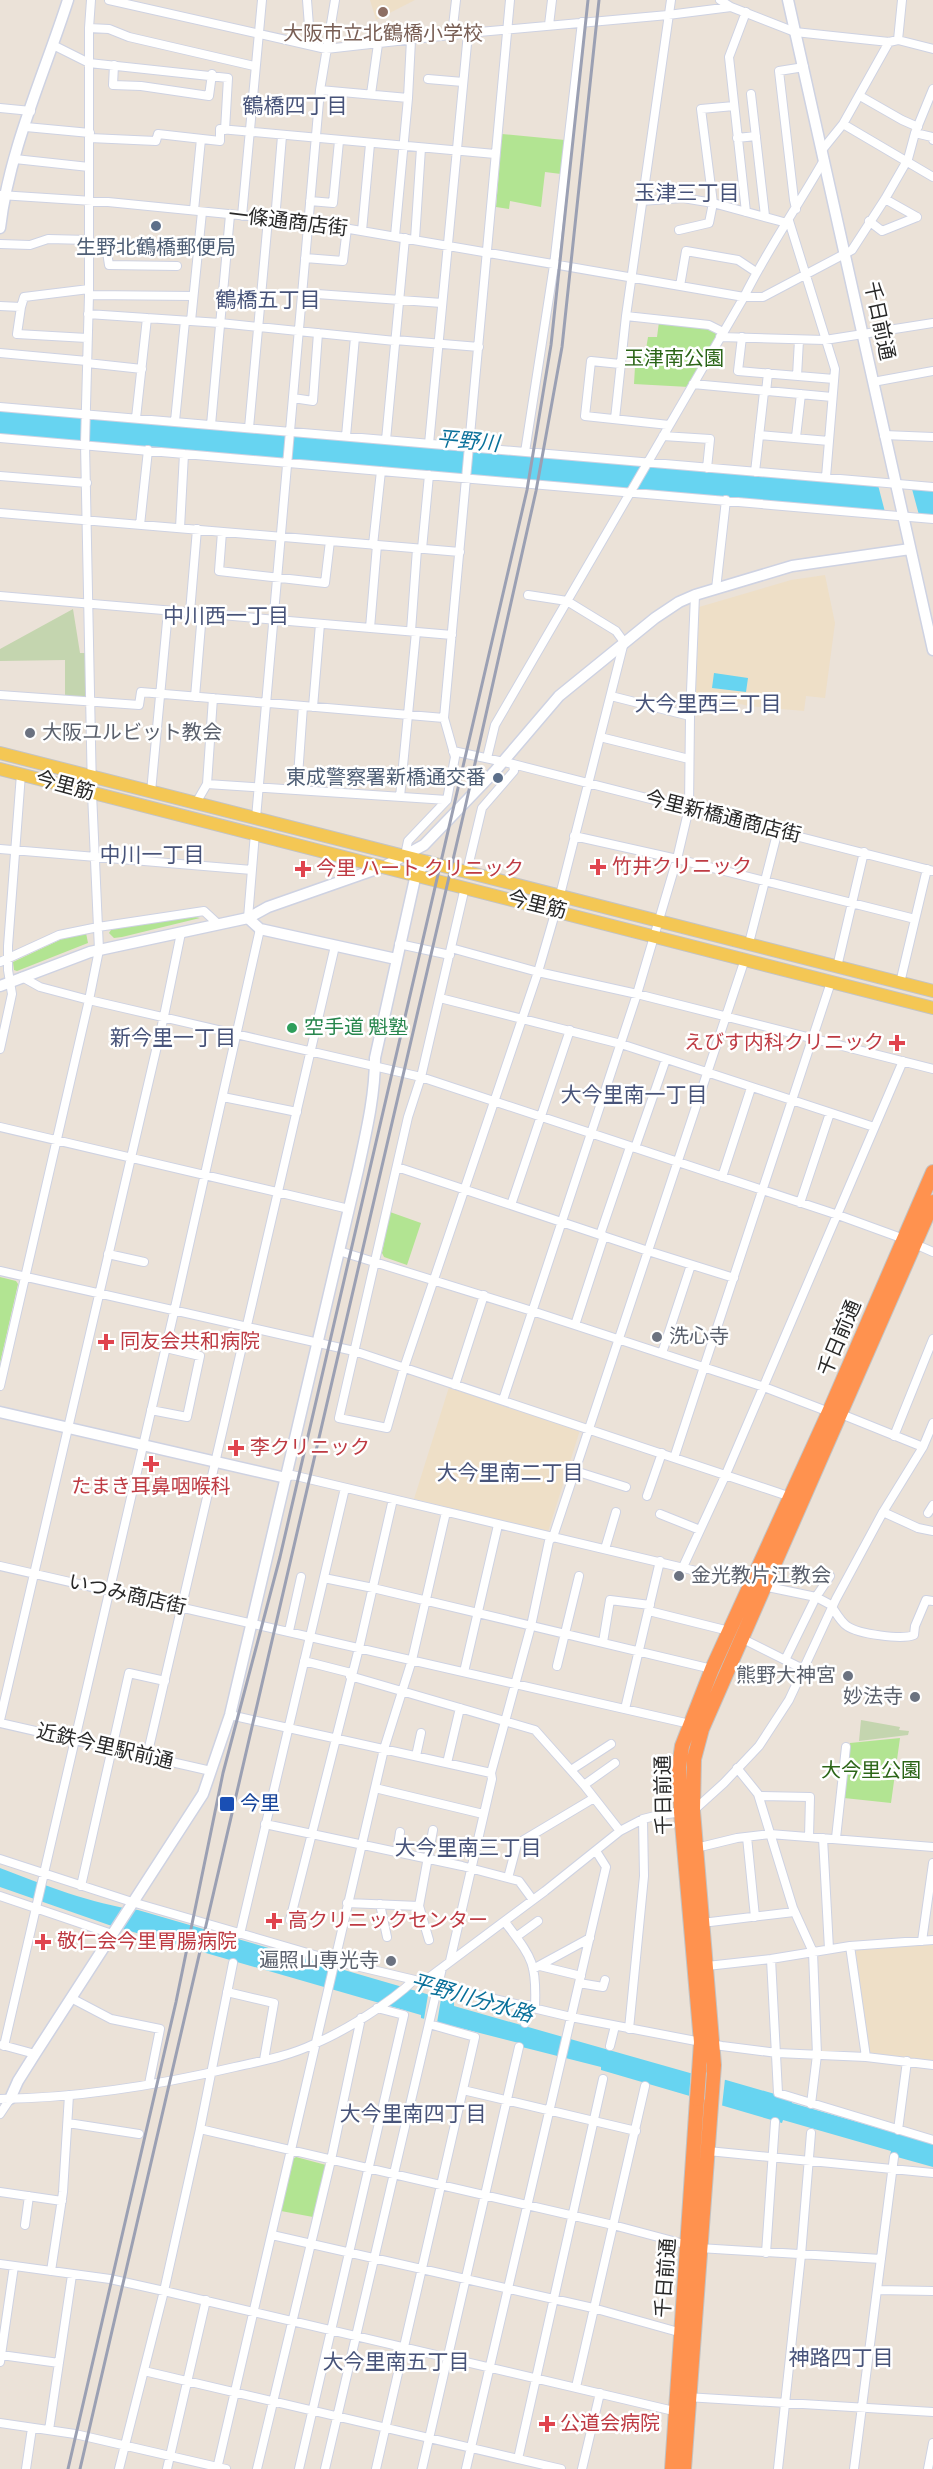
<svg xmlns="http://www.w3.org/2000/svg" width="933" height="2469" viewBox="0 0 933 2469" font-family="'Source Sans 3','Noto Sans JP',sans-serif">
<rect width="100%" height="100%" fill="#ebe2d8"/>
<!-- education -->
<path fill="#eedfc7" d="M370,0h45l-39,20z
M825,575l10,48 -10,75 -19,-2 -2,15 -56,-5 -52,-13 3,-86 92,-27z
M449,1387l131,43 -32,102 -134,-33z
M933,1942v120l-65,-8 -15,-99 5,-6z"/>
<!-- green -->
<path fill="#b2e492" d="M502,134l63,6 -4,34 -16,-2 -4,35 -31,-6 -1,8 -13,-2z
M659,322c20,2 42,2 60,13l-30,52 -55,-3 2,-35h10l2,-12h9z
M195,917l5,1 -78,19 -8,1 -5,-5 2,-3 9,-3z
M86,933l2,10 -71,28 -3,-1 -1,-8 49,-23z
M390,1212l31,11 -14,42 -23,-8 -2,-4z
M0,1277l16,4 2,3 -18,79z
M900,1738l-9,65 -47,-5 6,-55z
M296,2157l30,8 -13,52 -32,-6 12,-52z"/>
<!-- cemetery -->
<path fill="#c4d5af" d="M73,609l7,44h7v45l-22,-2v-36l-65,1v-12z
M861,1720l39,7 -1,3 10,1 -1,4 -49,6z"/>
<!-- water -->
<path fill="#67d4f1" d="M0,410l933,81v25l-933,-81z
M714,673l34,5 -2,14 -34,-4z
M0,1868c45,17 91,36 138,42l316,92v4l236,67 36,7 66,19v4l141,41v23l-43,-12 1,-4 -108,-31 -1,3 -181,-53v-3l-79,-20 -3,-4 -98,-25v-3l-312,-90 -109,-38z"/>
<!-- pier -->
<path fill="#ebe2d8" d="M878,485l34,4 7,26 -34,-3z
M428,1995l13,4 -4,24 -13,-4z
M691,2070l34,9 -3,27 -33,-9z"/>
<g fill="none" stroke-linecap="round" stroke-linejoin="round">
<!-- street casing -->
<g stroke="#ced2e2" stroke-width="10">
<path id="street" d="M109,0l217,49 142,-16 200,-18 63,-8
M307,0l2,26 20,4
M720,0l11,7 64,25 94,10 9,-2 35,9
M746,12l-17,45 17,155
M549,25l3,-25
M89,28l20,1 20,8 125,29
M452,35l4,-35
M898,40l4,-40
M53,45l36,18 139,15 -3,52
M114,65l-1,20 28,1 68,10 3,-22
M428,79l35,3
M320,90l88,8
M371,94l7,-50
M751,94l14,122
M860,96l42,24 16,7
M0,108l31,3
M843,124l90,53
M26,127l64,6
M915,133l17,4 1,3
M90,138l66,3 2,-7 62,7v-12l275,25
M737,138l19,-2
M822,150l21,-26 46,-82
M15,159l74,8
M0,195l108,7 201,20 435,75h19l89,-47 33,-51 23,-40 7,-26 18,-44
M885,199l32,18
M310,201l23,2 6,-62
M641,201l42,-3 30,5 74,20
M796,209l-2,-9 -15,-129 25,-4
M194,210l7,-71
M242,216l20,-216
M275,220l7,-84
M789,221l46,148 -9,108
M869,221l13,10 35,-14
M679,230l30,-7 4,-20 -12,-94 33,-3
M362,231l8,-87
M395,236l13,-138 3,-58
M415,239l6,-91
M0,244l30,1 18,-6 41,1
M89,252h18l2,13 68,1
M305,258l38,3 4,-33
M680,286l6,-35 52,9 18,12
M303,293l139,10
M89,295l104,1
M0,306l21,1 -4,27 70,4
M21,307l3,-10 65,-8
M88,314l132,9 175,18
M626,316l83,9 14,7
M191,321l11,-109
M720,337l105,3 108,-17
M742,337l-4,34 96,8
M395,340l84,7
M0,353l87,8
M87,363l55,6
M620,364l-29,-3 -6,55 84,9
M797,376l2,-36
M873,382l60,-11
M693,384l139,13
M766,392l2,-19
M293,398l20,3 5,-68
M0,407l933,80
M136,418l11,-100
M615,419l11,-103 45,-316
M175,421l10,-100
M211,425l19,-210
M249,428l19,-209
M759,435l70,6
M884,435l49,2
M346,436l9,-99
M663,436l47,3 -3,29
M796,437l5,-43
M0,438l933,81
M386,440l19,-202
M429,444l39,-411
M525,452l29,-187 28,-243
M755,472l9,-80
M0,476l87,7
M0,513l460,39
M140,525l8,-75
M180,528l4,-74
M222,532l-3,39 106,12 5,-42
M373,545l8,-74
M422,549l7,-74
M716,589l10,-89
M528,595l39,6 49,30 8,11 -64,253
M0,596l452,39
M190,612l7,-83
M370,628l7,-83
M411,631l6,-82
M0,695l139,10 2,-13 303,26
M611,696l79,20
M195,697l7,-84
M313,707l7,-83
M600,737l89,22
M453,751l60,13 1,7 -32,37 -15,63
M487,758l8,-33 249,-428c23,-47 54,-91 80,-137
M513,764l420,107
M207,784l240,16
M297,790l6,-84
M151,792l17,-181
M400,797l16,-165
M196,803l11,-19 6,-86
M256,818l64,-728 15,-90
M574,836l103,23 238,60
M0,849l252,21
M405,855l3,-14 39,-41 8,-43 -11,-39 66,-718
M465,887l-44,190 -13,40 -69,301 48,10 17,-60 134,-396 18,-62
M248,918l7,-85
M749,943l29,-113
M399,944l51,11
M451,948l87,24 99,22 296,75
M0,962l59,-27 39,-8 106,-16 14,13
M837,967l27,-115
M22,977l18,10 49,13 332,77 417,138 66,24
M900,983l27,-114
M440,998l181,46 253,83
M0,1049l12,-55 -4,-24v-24l13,-172
M223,1097l74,15
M0,1127l349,82
M635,1148l31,-89
M397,1167l251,84 86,27
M722,1177l29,-89
M800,1203l30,-90
M511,1205l59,-175
M600,1235l30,-88
M915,1244l18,8
M339,1251l193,60 232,76 65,25 12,2 82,33
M108,1254l36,8
M0,1271l354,80 437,146
M575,1325l29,-89
M662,1353l29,-88
M455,1385l29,-90
M0,1386l89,-386 10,-50 -7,-157 -7,-350 4,-148v-267l2,-28
M503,1400l134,-406 40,-135 12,-51 1,-92 5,-121
M151,1410l36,7 13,-61 -34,-8
M894,1436l39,-97
M674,1458l157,-476
M575,1471l51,16
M286,1478l6,-3 459,109
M647,1496l15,-43
M883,1512l35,16 15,3
M928,1513l5,-8
M660,1514l40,16
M605,1549l11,-37
M0,1566l690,158
M683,1567l43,-93 177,-413
M324,1578l49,10 339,81
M763,1586l53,11 17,9
M816,1597l14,-21
M832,1607c4,6 9,15 15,19 11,8 55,14 67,9l1,-9 11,-26 7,1
M649,1611l80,20
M289,1631l12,-54
M741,1638l62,31
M603,1642l7,-42 40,5
M785,1660l30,-61
M304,1661l47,12
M557,1666l22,-90
M804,1668l19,9
M464,1672l34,-147
M350,1676l185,54 49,55 36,46
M625,1709l35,-148
M230,1715l261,58
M0,1720l164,-704 17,-83
M0,1723l211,48
M147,1756l188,-810
M416,1756l5,-23
M447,1763l13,-55
M737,1768l21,26 35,114 20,44 4,103 -6,49
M571,1770l40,-26
M584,1785l31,-22
M375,1788l108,26
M759,1796l51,1 -1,40
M265,1824l197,42 57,15 14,19
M747,1837l8,80
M823,1838l6,111
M836,1838l10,-91
M696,1848l41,-10 33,-4 163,13
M397,1852l3,-20
M0,1859l132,43 203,59 236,56 151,29 55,7 89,4 67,8
M508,1878l9,-34 77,-46
M81,1886l48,-213 36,8
M0,1896l112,38
M347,1903l72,3
M380,1904l7,33
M290,1920l69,-272 34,-149
M505,1922c26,35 32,39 30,85
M702,1923l92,-11
M240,1934l105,-446
M516,1937l22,-16
M429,1940l-10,-34 14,-76
M922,1941l11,-78
M850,1946l16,111
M771,1959l7,134 155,47
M450,1961l42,-182 -1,-6 40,-147 18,-85 4,-4 192,-578
M540,1966l41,10
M707,1966l64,-7 79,-13 83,-6
M533,1969l57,-31
M423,1982l122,-91 75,-60 23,-12 16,-4 34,-4 31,-28 35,-37 30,-46 47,-101 47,-87 40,-65 10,-24
M579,1983l24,4 2,-7
M227,1992l47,11 -10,57
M71,1998l40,21 49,10 -11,55
M525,2023l3,-18
M629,2029l15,-153 -1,-57
M2,2045l33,9
M4,2046l170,-734 86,-383
M610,2046l5,-20
M463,2090l173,41
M0,2099c79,-1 159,-14 235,-32 27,-6 54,-11 79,-23 31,-13 76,-41 100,-64
M0,2114l10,-15
M68,2123l71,11
M200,2129l413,96 75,20
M898,2130l9,-69
M708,2151l225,22
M0,2192l62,9
M25,2225l4,-29
M272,2235l321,73 89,25
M699,2248l182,11
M766,2253l9,-131
M0,2264l110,15 54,12 514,121
M51,2271l12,-79 6,-97
M877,2290l56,1
M1,2355l58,8
M0,2362l14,-96
M144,2371l417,98
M576,2387l69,-301
M686,2397l247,15
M0,2423l75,11 151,35
M49,2430l23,-155
M518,2459l85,-380
M26,2469l6,-41
M119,2469l45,-178 36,-162 33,-166
M167,2469l39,-169
M217,2469l167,-720 28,-89 34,-148
M257,2469l74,-309 30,-142
M299,2469l105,-454 -27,-7
M325,2469l117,-501
M376,2469l99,-432 -46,-13
M422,2469l97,-422
M466,2469l140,-602 -10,-16
M582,2469l18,-76
M778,2469l23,-214 10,-122
M854,2469l40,-312
M928,2469l5,-26"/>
</g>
<!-- secondary casing -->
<g stroke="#ced2e2" stroke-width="13">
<path id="secondary" d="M788,0l145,650
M0,228c9,-78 44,-153 68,-228
M248,918l12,11 136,30
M0,986l90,-34 158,-34 20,-11 117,-41 39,-21 71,-74 64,-75 96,-78 24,-16 16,-7 97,-29 118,-17
M0,1412l286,66
M10,2099l8,-18 17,-27 168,-260 27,-79 128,-545c8,-37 17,-74 17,-112l41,-184 12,-13"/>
</g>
<!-- primary casing -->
<g stroke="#c3c3c3" stroke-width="14">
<path id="primary" d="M0,753l933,238
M0,769l933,239"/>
</g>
<!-- highway casing -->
<g stroke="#c3c3c3" stroke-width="16">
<path id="highway" d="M699,2072l2,-30 -20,-230 -2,-45 3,-21 30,-77 117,-257 104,-240
M672,2469l25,-370
M684,2469l30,-404 -21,-254 1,-52 8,-30 231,-527"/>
</g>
<!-- street -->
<use href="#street" stroke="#fff" stroke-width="8"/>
<!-- secondary -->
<use href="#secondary" stroke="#fff" stroke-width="10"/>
<!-- primary -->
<use href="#primary" stroke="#f4c754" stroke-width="12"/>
<!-- highway -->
<use href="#highway" stroke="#ff924f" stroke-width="14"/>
<!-- rail -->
<path stroke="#9ba0b3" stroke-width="3" d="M68,2469l108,-467 47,-229 57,-216 247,-1067 24,-145 37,-345
M80,2469l385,-1661 71,-317 26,-144 37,-347"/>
<!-- highway-bridge casing -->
<g stroke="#c3c3c3" stroke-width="16" stroke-linecap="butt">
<path id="highway-bridge" d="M697,2099l2,-27"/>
</g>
<!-- highway-bridge -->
<use href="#highway-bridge" stroke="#ff924f" stroke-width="14"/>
</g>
<!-- markers -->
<circle fill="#8d6e63" stroke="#fff" stroke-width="2" cx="383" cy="12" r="6"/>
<g fill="#5c6f8a" stroke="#fff" stroke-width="2">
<circle cx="156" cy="226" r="6"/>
<circle cx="498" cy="778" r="6"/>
</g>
<g fill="#6b7280" stroke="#fff" stroke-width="2">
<circle cx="30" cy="733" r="6"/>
<circle cx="657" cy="1337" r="6"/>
<circle cx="679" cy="1576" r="6"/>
<circle cx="848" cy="1676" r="6"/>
<circle cx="915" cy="1697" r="6"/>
<circle cx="391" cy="1961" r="6"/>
</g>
<g fill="#e0444e" stroke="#fff" stroke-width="2">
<path d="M595 858h6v6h6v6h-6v6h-6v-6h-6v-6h6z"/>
<path d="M300 860h6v6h6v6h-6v6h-6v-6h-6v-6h6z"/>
<path d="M894 1034h6v6h6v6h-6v6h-6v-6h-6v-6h6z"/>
<path d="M103 1333h6v6h6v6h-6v6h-6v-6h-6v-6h6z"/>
<path d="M233 1439h6v6h6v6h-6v6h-6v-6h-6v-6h6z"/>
<path d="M148 1455h6v6h6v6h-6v6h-6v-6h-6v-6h6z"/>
<path d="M271 1912h6v6h6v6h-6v6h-6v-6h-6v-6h6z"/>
<path d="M40 1933h6v6h6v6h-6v6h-6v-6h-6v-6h6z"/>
<path d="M544 2415h6v6h6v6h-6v6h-6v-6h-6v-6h6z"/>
</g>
<circle fill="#2e9e5b" stroke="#fff" stroke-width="2" cx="292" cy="1028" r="6"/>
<rect fill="#1a4fb4" stroke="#fff" stroke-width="2" x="219" y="1796" width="16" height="16" rx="3"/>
<g text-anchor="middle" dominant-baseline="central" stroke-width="5" stroke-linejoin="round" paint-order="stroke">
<!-- education labels -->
<g font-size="20" fill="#785e54" stroke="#fff">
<text x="383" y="34">大阪市立北鶴橋小学校</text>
</g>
<!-- street labels -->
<g font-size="20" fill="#282828" stroke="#fff">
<text transform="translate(288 222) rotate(7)">一條通商店街</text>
<text transform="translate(879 321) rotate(78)">千日前通</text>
<text transform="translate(65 786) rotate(15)">今里筋</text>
<text transform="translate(723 817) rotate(14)">今里新橋通商店街</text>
<text transform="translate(537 905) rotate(14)">今里筋</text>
<text transform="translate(840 1338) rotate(-67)">千日前通</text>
<text transform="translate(127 1595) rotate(13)">いつみ商店街</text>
<text transform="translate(105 1747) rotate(13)">近鉄今里駅前通</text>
<text transform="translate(664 1795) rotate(-91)">千日前通</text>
<text transform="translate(666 2278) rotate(-86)">千日前通</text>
</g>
<!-- service labels -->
<g font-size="20" fill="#4e5e75" stroke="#fff">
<text x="156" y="248">生野北鶴橋郵便局</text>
<text x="486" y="778" text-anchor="end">東成警察署新橋通交番</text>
</g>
<!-- park labels -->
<g font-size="20" fill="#2b6517" stroke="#fff">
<text x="674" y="359">玉津南公園</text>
<text x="871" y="1771">大今里公園</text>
</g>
<!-- worship labels -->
<g font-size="20" fill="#5b616d" stroke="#fff" text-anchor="start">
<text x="42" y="733">大阪ユルビット教会</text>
<text x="669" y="1337">洗心寺</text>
<text x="691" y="1576">金光教片江教会</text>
<text x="836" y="1676" text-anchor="end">熊野大神宮</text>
<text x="903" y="1697" text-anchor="end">妙法寺</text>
<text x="379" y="1961" text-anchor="end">遍照山専光寺</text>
</g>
<!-- health labels -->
<g font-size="20" fill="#be3a42" stroke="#fff" text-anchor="start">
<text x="612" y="867">竹井クリニック</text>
<text x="316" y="869">今里 ハート クリニック</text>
<text x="884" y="1043" text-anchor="end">えびす内科クリニック</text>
<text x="120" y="1342">同友会共和病院</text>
<text x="250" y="1448">李クリニック</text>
<text x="151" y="1487" text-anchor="middle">たまき耳鼻咽喉科</text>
<text x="288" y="1921">高クリニックセンター</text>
<text x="57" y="1942">敬仁会今里胃腸病院</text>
<text x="560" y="2424">公道会病院</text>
</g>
<!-- leisure labels -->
<g font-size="20" fill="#27864d" stroke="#fff" text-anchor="start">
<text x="304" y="1028">空手道 魁塾</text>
</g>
<!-- transit labels -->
<g font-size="20" fill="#164399" stroke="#fff" text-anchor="start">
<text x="240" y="1804">今里</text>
</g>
<!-- neighbourhood labels -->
<g font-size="21" fill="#475379" stroke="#fff">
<text x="295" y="106">鶴橋四丁目</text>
<text x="687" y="193">玉津三丁目</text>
<text x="268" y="300">鶴橋五丁目</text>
<text x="226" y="616">中川西一丁目</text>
<text x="708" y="704">大今里西三丁目</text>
<text x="152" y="855">中川一丁目</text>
<text x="173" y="1038">新今里一丁目</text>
<text x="634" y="1095">大今里南一丁目</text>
<text x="510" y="1473">大今里南二丁目</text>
<text x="468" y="1848">大今里南三丁目</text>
<text x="413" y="2114">大今里南四丁目</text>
<text x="841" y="2358">神路四丁目</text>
<text x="396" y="2362">大今里南五丁目</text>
</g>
<!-- water labels -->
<g font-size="21" font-style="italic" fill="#09709a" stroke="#fff">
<text transform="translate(468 441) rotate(5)">平野川</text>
<text transform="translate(472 1998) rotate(16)">平野川分水路</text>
</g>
</g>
</svg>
